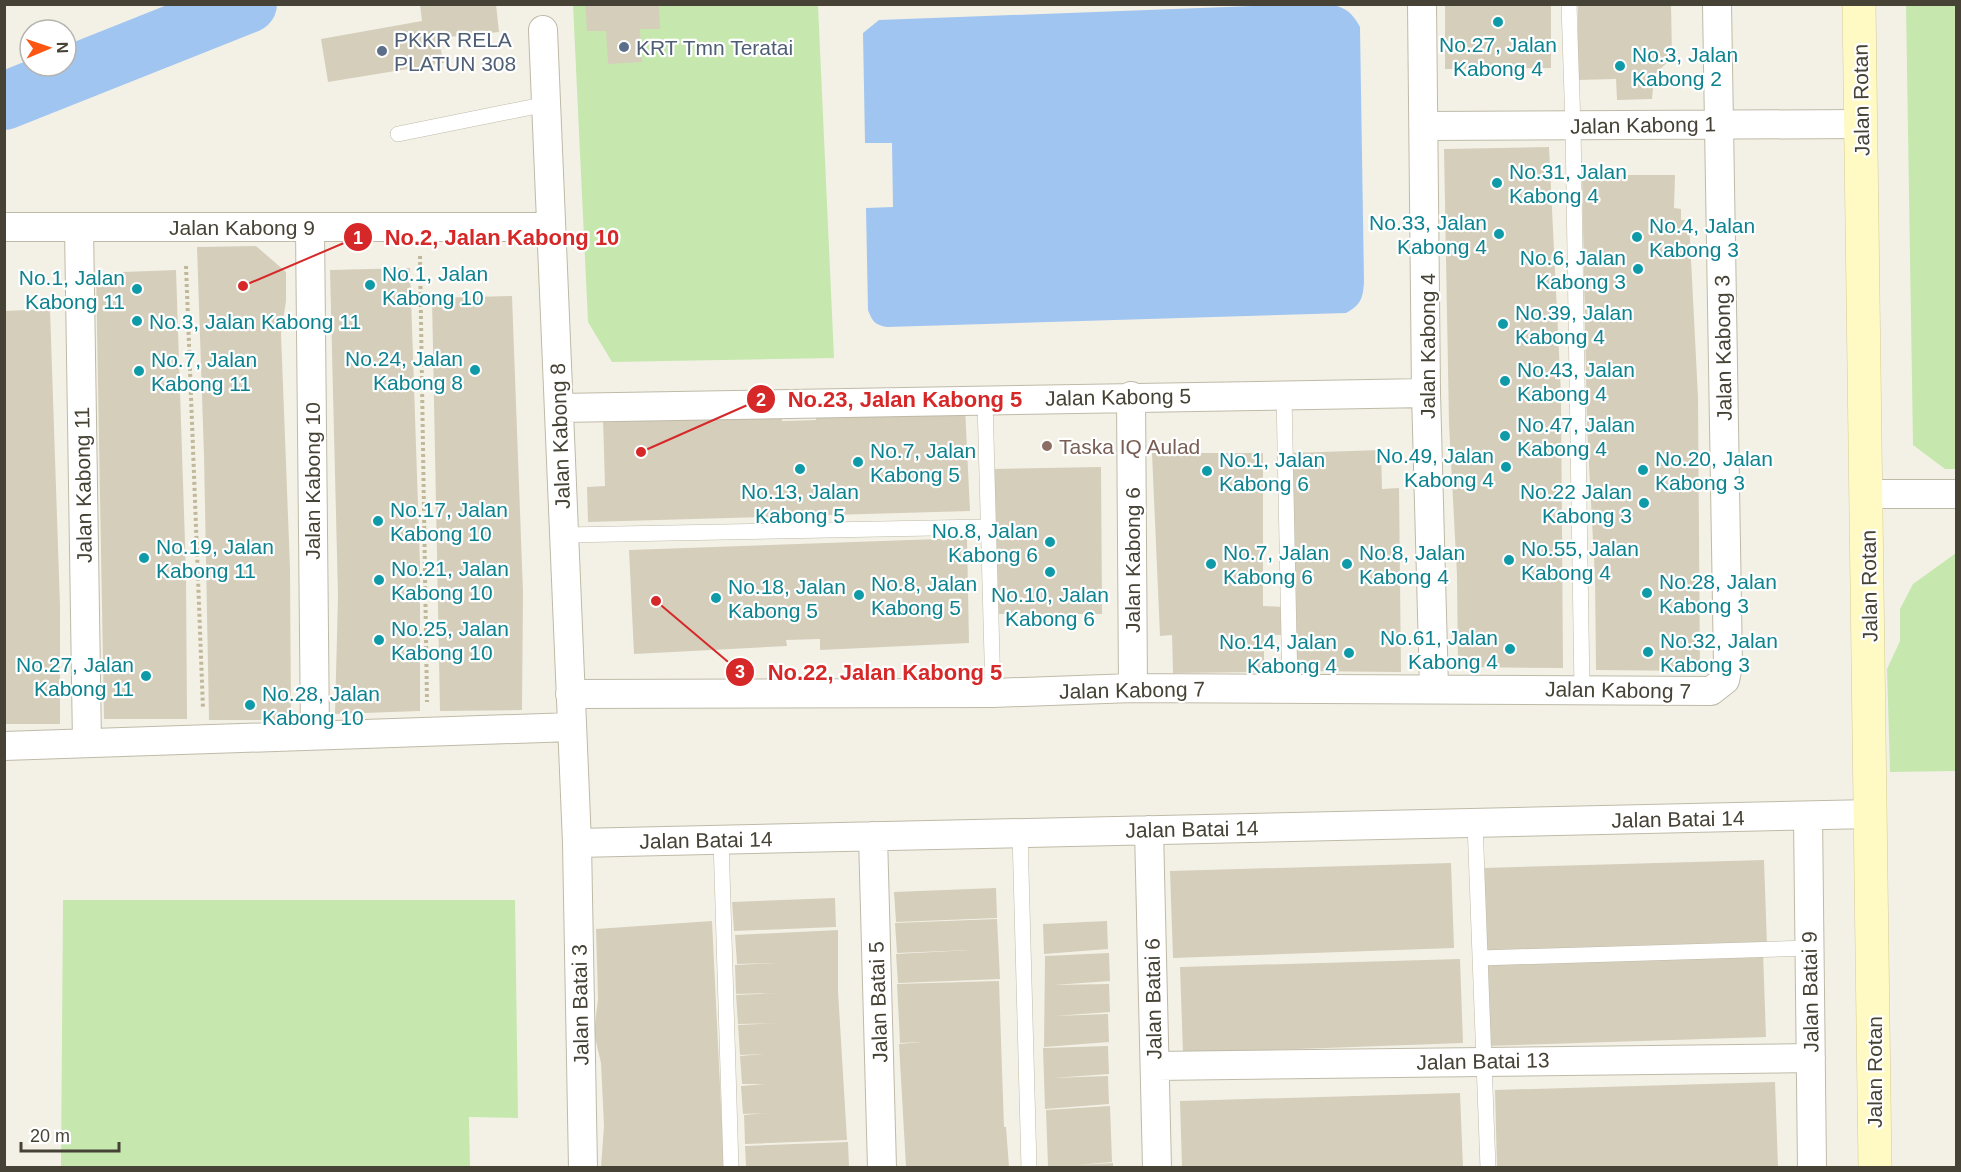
<svg xmlns="http://www.w3.org/2000/svg" width="1961" height="1172" viewBox="0 0 1961 1172" font-family="Helvetica,sans-serif">
<rect width="100%" height="100%" fill="#f3f1e6"/>
<!-- green -->
<path fill="#c6e8ae" d="M573,5h245l16,353 -222,4 -24,-40z
M1906,5h50v464h-11l-32,-24z
M1956,553v218l-66,1 -3,-103 13,-28v-32l13,-25z
M63,900h452l3,218 -49,-1 1,50h-409z"/>
<!-- water -->
<path fill="#a1c5f1" d="M1308,4c24,0 40,-1 52,23l4,255c-1,16 -3,23 -18,31l-459,14c-12,-2 -15,-6 -19,-17l-2,-102 27,-1 -1,-64h-27l-2,-110 16,-13z"/>
<g fill="none" stroke-linecap="round" stroke-linejoin="round">
<!-- river -->
<path stroke="#a1c5f1" stroke-width="58" d="M4,101l244,-97"/>
</g>
<!-- building -->
<path fill="#d5cebb" d="M420,4h76l3,28 -61,6 6,25 -116,19 -7,-43 101,-18z
M585,4h74l1,25h-20l2,33 -34,2 -2,-33h-19z
M1445,4l106,1v63l-106,1z
M1578,4h93l1,54 -18,17 -2,24 -35,1 -1,-21 -38,1z
M1549,147l12,247 2,274 -105,-1 -1,-92 -8,-151 -5,-275z
M1582,175h93l-1,33 7,1v11h8l9,177 2,274 -104,-1 -1,-92 -8,-151z
M256,246l30,26v29l-5,32 9,235 1,152h-82l-5,-265 -7,-208z
M410,268l10,296v147l-85,3 3,-118 -8,-326z
M176,270l10,303 1,146h-83l-8,-446z
M512,296l11,296 -1,118 -82,1 -8,-413z
M50,309l10,297v118h-56v-413z
M965,407l5,104 -382,11 -1,-35 18,-1 -2,-68 179,-4v7l34,-1v-11z
M1381,450l1,39 17,-1 2,184 -104,-1 -7,-218z
M1152,453h111v153l20,1v28h-19v37l-91,1 -1,-38 -12,1z
M1101,467l1,147h-103l-6,-145z
M967,538l2,105 -149,7v-11l-34,1 1,6 -153,8 -5,-104z
M1764,860l3,85 -281,10 -3,-87z
M1451,863l3,85 -281,10 -3,-87z
M996,888l1,30 -101,4 -2,-30z
M835,898l1,29 -102,4 -2,-29z
M997,919l3,60 -102,4 -2,-29 75,-4 -74,3 -2,-30z
M712,921l12,246h-123l3,-41 -3,-63 -7,-30 4,-34 -2,-70z
M1107,921l1,28 -64,5 -1,-30z
M838,930v61l9,149 -102,4 -1,-29 24,-2 -25,1 -2,-28 24,-2h-23l-2,-28 24,-2 -24,1 -2,-30 42,-2 -42,1 -2,-29 42,-2 -42,1 -1,-29 41,-2 -39,1 -2,-29z
M1763,952l3,85 -280,9 -3,-86z
M1109,953l1,28 -56,4 55,-1 1,28 -56,4 54,-2 1,28 -65,5 1,-91z
M1460,959l3,84 -280,10 -3,-86z
M999,981l5,146h2l3,40h-103l-7,-123 24,-2 -23,1 -3,-59z
M1108,1046l1,28 -57,4 56,-2 1,28 -64,5 -2,-61z
M1775,1082l3,85h-281l-2,-77z
M1460,1093l3,74h-281l-2,-66z
M1110,1106l2,56 -36,3 37,-2v4l-65,-1 -2,-56z
M848,1142l1,25h-103l-1,-21z"/>
<g fill="none" stroke-linecap="round" stroke-linejoin="round">
<!-- lane casing -->
<g stroke="#bfbaa8" stroke-width="16">
<path id="lane" d="M1569,4l4,123 9,563
M398,134l149,-30
M1284,394l6,294
M985,401l8,292
M564,535l422,-8
M1475,823l13,345
M1020,833l9,335
M721,839l10,329
M1480,958l329,-10"/>
</g>
<!-- street casing -->
<g stroke="#bfbaa8" stroke-width="30">
<path id="street" d="M1422,4l4,389 8,295
M543,30l34,813 6,325
M1425,126l436,-2
M4,227h547
M79,227l8,516
M310,227l5,508
M1131,396l2,292
M559,408l867,-15
M1868,494h88
M570,694l423,-1 140,-5 578,3 14,-11 3,-14 -11,-662
M4,746l568,-19
M1808,816l4,352
M1149,830l8,338
M873,836l9,332
M577,843l1295,-29
M1155,1066l656,-8"/>
</g>
<!-- secondary casing -->
<g stroke="#d4cc95" stroke-width="34">
<path id="secondary" d="M1859,4l16,1164"/>
</g>
<!-- path -->
<path stroke="#c1b899" stroke-width="4" stroke-dasharray="3 3" stroke-linecap="butt" d="M420,256l7,446
M186,266l17,443"/>
<!-- lane -->
<use href="#lane" stroke="#fff" stroke-width="15"/>
<!-- street -->
<use href="#street" stroke="#fff" stroke-width="28"/>
<!-- secondary -->
<use href="#secondary" stroke="#fff9c4" stroke-width="33"/>
</g>
<!-- markers -->
<g fill="#0f9aa8" stroke="#fff" stroke-width="2">
<circle cx="1498" cy="22" r="6"/>
<circle cx="1620" cy="66" r="6"/>
<circle cx="1497" cy="183" r="6"/>
<circle cx="1499" cy="234" r="6"/>
<circle cx="1637" cy="237" r="6"/>
<circle cx="1638" cy="269" r="6"/>
<circle cx="370" cy="285" r="6"/>
<circle cx="137" cy="289" r="6"/>
<circle cx="137" cy="321" r="6"/>
<circle cx="1503" cy="324" r="6"/>
<circle cx="475" cy="370" r="6"/>
<circle cx="139" cy="371" r="6"/>
<circle cx="1505" cy="381" r="6"/>
<circle cx="1505" cy="436" r="6"/>
<circle cx="858" cy="462" r="6"/>
<circle cx="1506" cy="467" r="6"/>
<circle cx="800" cy="469" r="6"/>
<circle cx="1643" cy="470" r="6"/>
<circle cx="1207" cy="471" r="6"/>
<circle cx="1644" cy="503" r="6"/>
<circle cx="378" cy="521" r="6"/>
<circle cx="1050" cy="542" r="6"/>
<circle cx="144" cy="558" r="6"/>
<circle cx="1509" cy="560" r="6"/>
<circle cx="1211" cy="564" r="6"/>
<circle cx="1347" cy="564" r="6"/>
<circle cx="1050" cy="572" r="6"/>
<circle cx="379" cy="580" r="6"/>
<circle cx="1647" cy="593" r="6"/>
<circle cx="859" cy="595" r="6"/>
<circle cx="716" cy="598" r="6"/>
<circle cx="379" cy="640" r="6"/>
<circle cx="1510" cy="649" r="6"/>
<circle cx="1648" cy="652" r="6"/>
<circle cx="1349" cy="653" r="6"/>
<circle cx="146" cy="676" r="6"/>
<circle cx="250" cy="705" r="6"/>
</g>
<g fill="#5c6f8a" stroke="#fff" stroke-width="2">
<circle cx="624" cy="47" r="6"/>
<circle cx="382" cy="51" r="6"/>
</g>
<circle fill="#8d6e63" stroke="#fff" stroke-width="2" cx="1047" cy="446" r="6"/>
<g text-anchor="middle" dominant-baseline="central" stroke-width="4.5" stroke-linejoin="round" paint-order="stroke">
<!-- service labels -->
<g font-size="21" fill="#4e5e75" stroke="#fff" text-anchor="start">
<text x="394" y="39">PKKR RELA<tspan x="394" dy="24">PLATUN 308</tspan></text>
<text x="636" y="47">KRT Tmn Teratai</text>
</g>
<!-- culture labels -->
<g font-size="21" fill="#0d838f" stroke="#fff" text-anchor="start">
<text x="1498" y="44" text-anchor="middle">No.27, Jalan<tspan x="1498" dy="24">Kabong 4</tspan></text>
<text x="1632" y="54">No.3, Jalan<tspan x="1632" dy="24">Kabong 2</tspan></text>
<text x="1509" y="171">No.31, Jalan<tspan x="1509" dy="24">Kabong 4</tspan></text>
<text x="1487" y="222" text-anchor="end">No.33, Jalan<tspan x="1487" dy="24">Kabong 4</tspan></text>
<text x="1649" y="225">No.4, Jalan<tspan x="1649" dy="24">Kabong 3</tspan></text>
<text x="1626" y="257" text-anchor="end">No.6, Jalan<tspan x="1626" dy="24">Kabong 3</tspan></text>
<text x="382" y="273">No.1, Jalan<tspan x="382" dy="24">Kabong 10</tspan></text>
<text x="125" y="277" text-anchor="end">No.1, Jalan<tspan x="125" dy="24">Kabong 11</tspan></text>
<text x="1515" y="312">No.39, Jalan<tspan x="1515" dy="24">Kabong 4</tspan></text>
<text x="149" y="321">No.3, Jalan Kabong 11</text>
<text x="463" y="358" text-anchor="end">No.24, Jalan<tspan x="463" dy="24">Kabong 8</tspan></text>
<text x="151" y="359">No.7, Jalan<tspan x="151" dy="24">Kabong 11</tspan></text>
<text x="1517" y="369">No.43, Jalan<tspan x="1517" dy="24">Kabong 4</tspan></text>
<text x="1517" y="424">No.47, Jalan<tspan x="1517" dy="24">Kabong 4</tspan></text>
<text x="870" y="450">No.7, Jalan<tspan x="870" dy="24">Kabong 5</tspan></text>
<text x="1494" y="455" text-anchor="end">No.49, Jalan<tspan x="1494" dy="24">Kabong 4</tspan></text>
<text x="1655" y="458">No.20, Jalan<tspan x="1655" dy="24">Kabong 3</tspan></text>
<text x="1219" y="459">No.1, Jalan<tspan x="1219" dy="24">Kabong 6</tspan></text>
<text x="800" y="491" text-anchor="middle">No.13, Jalan<tspan x="800" dy="24">Kabong 5</tspan></text>
<text x="1632" y="491" text-anchor="end">No.22 Jalan<tspan x="1632" dy="24">Kabong 3</tspan></text>
<text x="390" y="509">No.17, Jalan<tspan x="390" dy="24">Kabong 10</tspan></text>
<text x="1038" y="530" text-anchor="end">No.8, Jalan<tspan x="1038" dy="24">Kabong 6</tspan></text>
<text x="156" y="546">No.19, Jalan<tspan x="156" dy="24">Kabong 11</tspan></text>
<text x="1521" y="548">No.55, Jalan<tspan x="1521" dy="24">Kabong 4</tspan></text>
<text x="1223" y="552">No.7, Jalan<tspan x="1223" dy="24">Kabong 6</tspan></text>
<text x="1359" y="552">No.8, Jalan<tspan x="1359" dy="24">Kabong 4</tspan></text>
<text x="391" y="568">No.21, Jalan<tspan x="391" dy="24">Kabong 10</tspan></text>
<text x="1659" y="581">No.28, Jalan<tspan x="1659" dy="24">Kabong 3</tspan></text>
<text x="871" y="583">No.8, Jalan<tspan x="871" dy="24">Kabong 5</tspan></text>
<text x="728" y="586">No.18, Jalan<tspan x="728" dy="24">Kabong 5</tspan></text>
<text x="1050" y="594" text-anchor="middle">No.10, Jalan<tspan x="1050" dy="24">Kabong 6</tspan></text>
<text x="391" y="628">No.25, Jalan<tspan x="391" dy="24">Kabong 10</tspan></text>
<text x="1498" y="637" text-anchor="end">No.61, Jalan<tspan x="1498" dy="24">Kabong 4</tspan></text>
<text x="1660" y="640">No.32, Jalan<tspan x="1660" dy="24">Kabong 3</tspan></text>
<text x="1337" y="641" text-anchor="end">No.14, Jalan<tspan x="1337" dy="24">Kabong 4</tspan></text>
<text x="134" y="664" text-anchor="end">No.27, Jalan<tspan x="134" dy="24">Kabong 11</tspan></text>
<text x="262" y="693">No.28, Jalan<tspan x="262" dy="24">Kabong 10</tspan></text>
</g>
<!-- street labels -->
<g font-size="21" fill="#464235" stroke="#fff">
<text transform="translate(1861 100) rotate(-91)">Jalan Rotan</text>
<text transform="translate(1643 125) rotate(-1)">Jalan Kabong 1</text>
<text x="242" y="227">Jalan Kabong 9</text>
<text transform="translate(1427 346) rotate(-90)">Jalan Kabong 4</text>
<text transform="translate(1723 348) rotate(-91)">Jalan Kabong 3</text>
<text transform="translate(1118 397) rotate(-1)">Jalan Kabong 5</text>
<text transform="translate(560 436) rotate(-92)">Jalan Kabong 8</text>
<text transform="translate(312 481) rotate(-90)">Jalan Kabong 10</text>
<text transform="translate(83 485) rotate(-91)">Jalan Kabong 11</text>
<text transform="translate(1132 560) rotate(-90)">Jalan Kabong 6</text>
<text transform="translate(1869 586) rotate(-91)">Jalan Rotan</text>
<text transform="translate(1132 690) rotate(-1)">Jalan Kabong 7</text>
<text transform="translate(1618 690) rotate(1)">Jalan Kabong 7</text>
<text transform="translate(1678 819) rotate(-1)">Jalan Batai 14</text>
<text transform="translate(1192 829) rotate(-1)">Jalan Batai 14</text>
<text transform="translate(706 840) rotate(-1)">Jalan Batai 14</text>
<text transform="translate(1810 992) rotate(-91)">Jalan Batai 9</text>
<text transform="translate(1153 999) rotate(-91)">Jalan Batai 6</text>
<text transform="translate(878 1002) rotate(-92)">Jalan Batai 5</text>
<text transform="translate(580 1005) rotate(-91)">Jalan Batai 3</text>
<text transform="translate(1483 1061) rotate(-1)">Jalan Batai 13</text>
<text transform="translate(1874 1072) rotate(-90)">Jalan Rotan</text>
</g>
<!-- education labels -->
<g font-size="21" fill="#785e54" stroke="#fff" text-anchor="start">
<text x="1059" y="446">Taska IQ Aulad</text>
</g>
</g>
<!-- callouts -->
<path fill="none" stroke="#d62828" stroke-width="2" d="M243 286L358 237M641 452L761 399M656 601L740 672"/>
<g fill="#d62828" stroke="#fff" stroke-width="2">
<circle cx="243" cy="286" r="6"/>
<circle cx="641" cy="452" r="6"/>
<circle cx="656" cy="601" r="6"/>
<circle cx="358" cy="237" r="15"/>
<circle cx="761" cy="399" r="15"/>
<circle cx="740" cy="672" r="15"/>
</g>
<g font-size="18" text-anchor="middle" font-weight="bold" fill="#fff">
<text x="358" y="244">1</text>
<text x="761" y="406">2</text>
<text x="740" y="678">3</text>
</g>
<g font-size="22" text-anchor="middle" font-weight="bold" fill="#d62828" stroke="#fff" stroke-width="4.5" stroke-linejoin="round" paint-order="stroke">
<text x="502" y="245">No.2, Jalan Kabong 10</text>
<text x="905" y="407">No.23, Jalan Kabong 5</text>
<text x="885" y="680">No.22, Jalan Kabong 5</text>
</g>
<!-- border -->
<rect width="1961" height="1172" fill="none" stroke="#464235" stroke-width="12"/>
<!-- north arrow -->
<g transform="translate(48 48) rotate(88)"><circle r="28" fill="#ffffff" stroke="#b5b3ae" stroke-width="1.5"/>
<path d="M0-4.5L10 22L0 15L-10 22Z" fill="#fd5613"/>
<text y="-9" font-size="16" font-weight="bold" text-anchor="middle" fill="#464235">N</text>
</g>
<!-- scale -->
<path d="M21 1142v9h98v-9" fill="none" stroke="#464235" stroke-width="3"/>
<text x="30" y="1142" font-size="18" fill="#464235" stroke="#ffffff" stroke-width="4.5" paint-order="stroke">20 m</text>
</svg>
